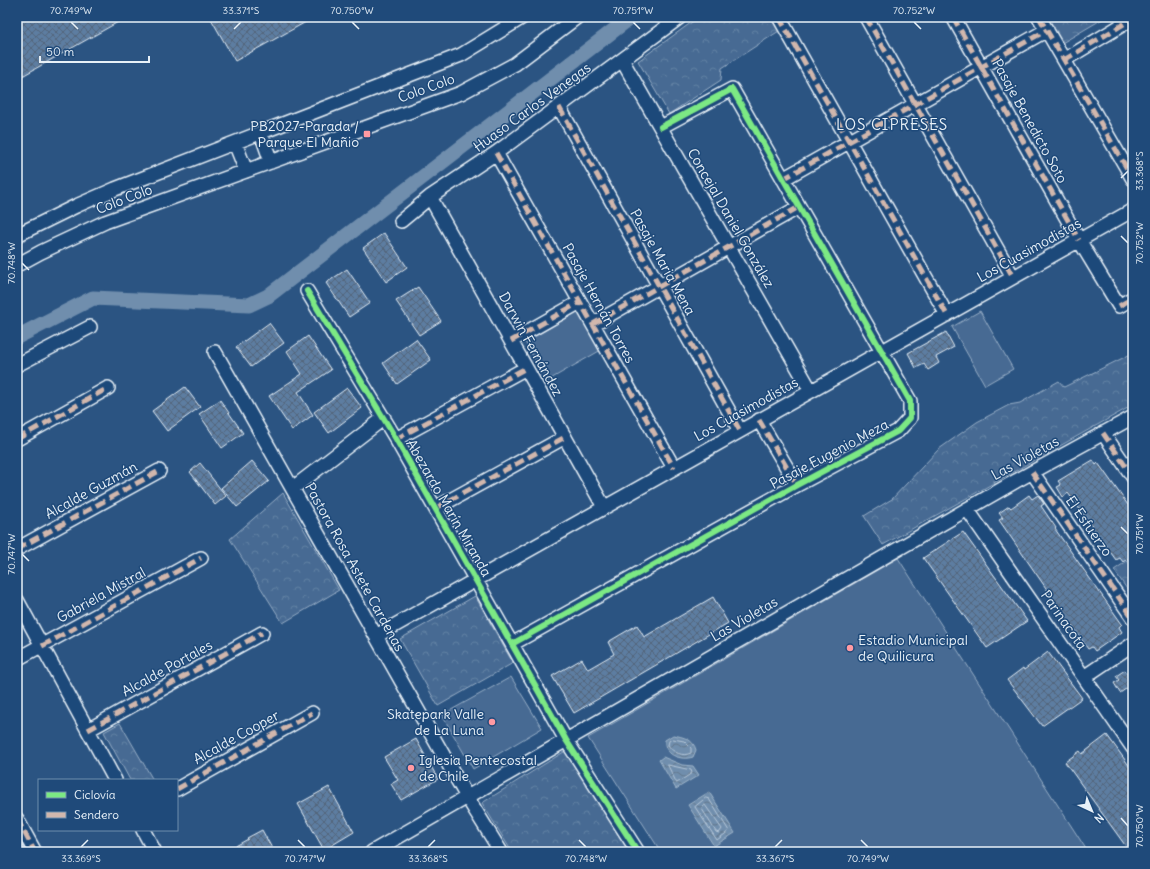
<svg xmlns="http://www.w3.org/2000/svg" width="1150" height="869" viewBox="0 0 1150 869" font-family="Delius,sans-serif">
<defs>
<pattern id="forest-crowns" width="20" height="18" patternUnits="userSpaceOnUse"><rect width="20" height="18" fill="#476b93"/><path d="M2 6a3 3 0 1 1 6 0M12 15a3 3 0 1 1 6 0" fill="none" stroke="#6281a3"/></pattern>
<pattern id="water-waves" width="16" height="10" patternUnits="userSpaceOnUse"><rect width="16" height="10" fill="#708ead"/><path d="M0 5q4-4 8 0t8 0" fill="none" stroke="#61768a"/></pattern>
<pattern id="building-cross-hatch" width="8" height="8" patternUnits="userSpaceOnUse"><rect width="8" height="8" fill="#5d7da1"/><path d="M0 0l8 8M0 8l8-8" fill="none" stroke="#53657a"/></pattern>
</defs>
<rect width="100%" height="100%" fill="#2b5482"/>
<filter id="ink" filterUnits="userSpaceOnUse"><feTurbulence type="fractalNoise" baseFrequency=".025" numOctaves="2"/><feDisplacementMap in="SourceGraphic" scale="8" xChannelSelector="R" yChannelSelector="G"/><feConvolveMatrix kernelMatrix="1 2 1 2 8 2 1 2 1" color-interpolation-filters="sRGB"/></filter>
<g filter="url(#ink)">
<!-- green -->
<path fill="#476b93" stroke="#98aec6" d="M579,311l22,39 -54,31 -22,-39z
M980,311l33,58 -28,16 -33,-58z
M898,558l190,294h-427l-73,-114z
M511,677l31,51 -69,41 -31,-54z"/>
<!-- forest -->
<path fill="url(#forest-crowns)" stroke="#98aec6" d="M699,17h71l9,14 -57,37 -1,12 -52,34 -31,-53z
M1047,17h59l-44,26z
M1133,353v52l-250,140 -19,-29 28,-17 47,-50 38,-27 32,-17 11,-2 39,-22 5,6z
M283,493l56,97 -56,33 -53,-84z
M1133,557v41l-19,-28z
M475,596l38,67 -75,43 -38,-67z
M120,723l33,57h-23l-26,-48z
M567,750l65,102h-120l-30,-49z"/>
<!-- water -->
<path fill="url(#water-waves)" stroke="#a0b6cb" d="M673,735c11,2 20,4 23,15l-3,7c-12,4 -30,-2 -28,-17z
M663,757l19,8 11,1 6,9 -23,14 -17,-29z
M709,792l26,41 -21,13 -26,-41z"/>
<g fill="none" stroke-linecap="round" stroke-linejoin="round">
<!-- shore -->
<path stroke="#b8c9da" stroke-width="1" d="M673,739l11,2 7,7v5c-8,4 -18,0 -23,-8l1,-4z
M668,765l23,5 1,3 -15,10z
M706,798l3,1 20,32 -12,9 -22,-33z
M705,805l17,24 -3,4 -3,-1 -14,-23z"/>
<!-- canal -->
<path stroke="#708ead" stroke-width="15" d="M17,337l76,-39 156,7 19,-9 363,-279"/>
</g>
<!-- building -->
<path fill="url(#building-cross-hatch)" stroke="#e8f1f8" d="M17,17h110l-110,62z
M210,17h105l-80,44z
M384,233l23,34 -21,15 -23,-34z
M347,269l23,34 -21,14 -23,-34z
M418,287l23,34 -22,14 -23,-34z
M269,323l15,20 -33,24 -15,-20z
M946,332l8,15 -18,10 3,6 -11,7 -4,-6 -8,4 -8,-15z
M308,336l23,34 -33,22 15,23 -21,15 -23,-34 33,-22 -15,-23z
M416,339l15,21 -34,24 -14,-21z
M185,387l15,20 -33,24 -15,-20z
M347,388l15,20 -33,25 -15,-21z
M220,400l23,33 -21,15 -23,-34z
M1093,460l3,5 2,-2 35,49v43l-10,7 -3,-4 -4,2 -48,-67 -5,4 -6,-10 4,-2 -3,-4z
M252,461l17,20 -32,26 -16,-19z
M200,463l26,33 -11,9 -25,-33z
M1029,495l3,4 6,-4 6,9 -3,2 15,22 -1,1 67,95 -3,3 3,5 -27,19 -3,-4 -4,2 -89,-129 4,-2 -4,-5 10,-7 2,2z
M963,532l64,89 -40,27 -64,-90z
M713,597l15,26 -154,90 -22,-37 30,-17 6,10 26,-15 -6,-12 29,-17 7,12z
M1048,652l34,46 -40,28 -35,-46 16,-12 1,2z
M1125,670l8,14 -13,9 -6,-10 5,-3 -3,-4z
M1107,735l26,36v81h-3l-65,-90 15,-11 2,3z
M416,739l22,40 -37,21 -10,-16 7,-4 -14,-23z
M329,787l25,45 -30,18 -26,-46z
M262,830l12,22h-49l23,-13 -1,-1z"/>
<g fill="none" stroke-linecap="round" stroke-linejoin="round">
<!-- street casing -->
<g stroke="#e8f1f8" stroke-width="16">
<path id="street" d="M779,17l168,298
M866,17l147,260
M953,17l126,223 40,66 14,-8
M1039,17l94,162
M622,60l189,331
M1064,60l68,-41
M559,107l181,324
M261,133l10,29
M235,143l11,28
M496,153l178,315
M783,179l264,-149
M430,197l174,310
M401,221l29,-24 66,-44 184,-136
M17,235l59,-29 39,-17 346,-134 62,-38
M17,265l24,-13 64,-30 356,-129 54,-29 62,-47
M307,291l89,148 170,301 72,112
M593,324l206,-117
M511,341l69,-39
M215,352l252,445 34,55
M17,365l73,-38
M759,420l38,65
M1103,433l30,44
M17,439l91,-51
M396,439l130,-71
M1032,472l101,146
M293,488l91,-70
M436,508l129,-71
M967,509l166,239
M17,549l142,-78
M17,600l98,180
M376,636l757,-426
M512,644l285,-159 101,-54 12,-13v-17l-178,-312 -71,38
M17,659l184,-101
M1084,677l49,-33
M88,730l174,-97
M177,789l135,-76
M17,819l18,33
M143,830l12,22
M372,852l644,-371 117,-64"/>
</g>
<!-- street -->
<use href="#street" stroke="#1f4a7a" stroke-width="13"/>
<!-- quiet -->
<path stroke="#d1b7ad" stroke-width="5" stroke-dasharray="10 5" stroke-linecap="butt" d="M779,17l168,298
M866,17l147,260
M953,17l126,223
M1039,17l94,162
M1064,60l68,-41
M559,107l181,324
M496,153l178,315
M783,179l264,-149
M1119,306l14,-8
M593,324l206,-117
M511,341l69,-39
M759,420l38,65
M1103,433l30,44
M17,439l91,-51
M396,439l130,-71
M1032,472l101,146
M436,508l129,-71
M17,549l142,-78
M42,646l159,-88
M88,730l174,-97
M177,789l135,-76
M17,819l18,33"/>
<!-- cycleway casing -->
<g stroke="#1f4a7a" stroke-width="8">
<path id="cycleway" d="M307,291l89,148 170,301 72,112
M512,644l285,-159 101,-54 12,-13v-17l-178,-312 -71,38"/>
</g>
<!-- cycleway -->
<use href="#cycleway" stroke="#7ce984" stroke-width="6"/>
</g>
</g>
<!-- ticks -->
<path fill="none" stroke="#e8f1f8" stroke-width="1.5" d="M71,22l7,7M352,22l7,7M633,22l7,7M914,22l7,7M234,29l7,-7M1121,178l7,-7M1121,236l7,7M22,263l7,7M1121,527l7,7M22,554l7,7M1121,818l7,8M298,840l7,7M579,840l7,7M861,840l7,7M81,847l7,-7M428,847l7,-7M775,847l7,-7"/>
<!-- markers -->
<g fill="#ff9aa2" stroke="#1f4a7a" stroke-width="1.5">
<rect x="363" y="130" width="8" height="8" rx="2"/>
<circle cx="850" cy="648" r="4"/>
<circle cx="492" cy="722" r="4"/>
<circle cx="411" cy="768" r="4"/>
</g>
<g text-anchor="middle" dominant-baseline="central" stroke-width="3" stroke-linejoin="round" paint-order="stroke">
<!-- street labels -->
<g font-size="14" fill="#e8f1f8" stroke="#1f4a7a">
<text transform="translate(426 88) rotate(-20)">Colo Colo</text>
<text transform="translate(532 107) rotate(-36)">Huaso Carlos Venegas</text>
<text transform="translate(1030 121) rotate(61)">Pasaje Benedicto Soto</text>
<text transform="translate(124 199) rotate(-21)">Colo Colo</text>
<text transform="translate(731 218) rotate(60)">Concejal Daniel González</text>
<text transform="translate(1029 250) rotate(-29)">Los Cuasimodistas</text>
<text transform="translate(663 262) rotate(61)">Pasaje Maria Mena</text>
<text transform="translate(599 303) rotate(61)">Pasaje Hernán Torres</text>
<text transform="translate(531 344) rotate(61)">Darwin Fernández</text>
<text transform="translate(746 409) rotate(-29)">Los Cuasimodistas</text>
<text transform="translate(829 454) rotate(-28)">Pasaje Eugenio Meza</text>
<text transform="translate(1025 458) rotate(-29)">Las Violetas</text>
<text transform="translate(91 490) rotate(-29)">Alcalde Guzmán</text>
<text transform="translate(449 508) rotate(60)">Abezardo Marín Miranda</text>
<text transform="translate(1089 526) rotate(55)">El Esfuerzo</text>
<text transform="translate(355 567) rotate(61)">Pastora Rosa Astete Cardenas</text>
<text transform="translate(101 595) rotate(-29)">Gabriela Mistral</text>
<text transform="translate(744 619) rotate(-30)">Las Violetas</text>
<text transform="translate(1064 620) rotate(55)">Parinacota</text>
<text transform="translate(167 668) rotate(-29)">Alcalde Portales</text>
<text transform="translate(236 737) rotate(-29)">Alcalde Cooper</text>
</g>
<!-- poi labels -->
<g font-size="14" fill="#e8f1f8" stroke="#1f4a7a" text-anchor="end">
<text x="359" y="126">PB2027-Parada /<tspan x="359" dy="16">Parque El Mañio</tspan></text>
<text x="858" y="640" text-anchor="start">Estadio Municipal<tspan x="858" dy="16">de Quilicura</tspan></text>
<text x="484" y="714">Skatepark Valle<tspan x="484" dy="16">de La Luna</tspan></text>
<text x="419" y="760" text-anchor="start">Iglesia Pentecostal<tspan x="419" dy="16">de Chile</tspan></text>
</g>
<!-- neighbourhood labels -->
<g font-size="15" letter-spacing="1" fill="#e8f1f8" stroke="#1f4a7a">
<text x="892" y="124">LOS CIPRESES</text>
</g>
</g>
<!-- margin -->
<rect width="1150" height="869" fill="none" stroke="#1f4a7a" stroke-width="44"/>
<!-- legend -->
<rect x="38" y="779" width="140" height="52" fill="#1f4a7a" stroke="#6f8dac"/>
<rect x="46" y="792" width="20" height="6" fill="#7ce984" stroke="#6f8dac"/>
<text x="74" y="799" font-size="12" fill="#e8f1f8">Ciclovía</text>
<rect x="46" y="812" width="20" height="6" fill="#d1b7ad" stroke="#6f8dac"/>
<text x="74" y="819" font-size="12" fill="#e8f1f8">Sendero</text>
<!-- north arrow -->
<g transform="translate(1092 811) rotate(136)" stroke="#1f4a7a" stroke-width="3" paint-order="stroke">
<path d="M0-3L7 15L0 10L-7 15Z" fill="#e8f1f8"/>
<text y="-6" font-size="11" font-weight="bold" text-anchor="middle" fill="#e8f1f8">N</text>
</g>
<!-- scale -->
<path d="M40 56v6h109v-6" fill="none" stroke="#e8f1f8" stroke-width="2"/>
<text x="46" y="56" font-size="12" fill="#e8f1f8" stroke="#1f4a7a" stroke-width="3" paint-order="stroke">50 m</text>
<rect x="22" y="22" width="1106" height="825" fill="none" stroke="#e8f1f8" stroke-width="1.5"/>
<g font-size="10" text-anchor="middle" fill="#e8f1f8">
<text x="71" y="14">70.749°W</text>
<text x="241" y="14">33.371°S</text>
<text x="352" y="14">70.750°W</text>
<text x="633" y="14">70.751°W</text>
<text x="914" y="14">70.752°W</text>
<text transform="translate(1139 171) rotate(-90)" y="4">33.368°S</text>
<text transform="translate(1139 243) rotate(-90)" y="4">70.752°W</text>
<text transform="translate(11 263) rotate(-90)" y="4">70.748°W</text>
<text transform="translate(1139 534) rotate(-90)" y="4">70.751°W</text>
<text transform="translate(11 554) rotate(-90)" y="4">70.747°W</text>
<text transform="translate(1139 826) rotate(-90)" y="4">70.750°W</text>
<text x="81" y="862">33.369°S</text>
<text x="305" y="862">70.747°W</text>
<text x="428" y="862">33.368°S</text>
<text x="586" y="862">70.748°W</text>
<text x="775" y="862">33.367°S</text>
<text x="868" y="862">70.749°W</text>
</g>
</svg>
